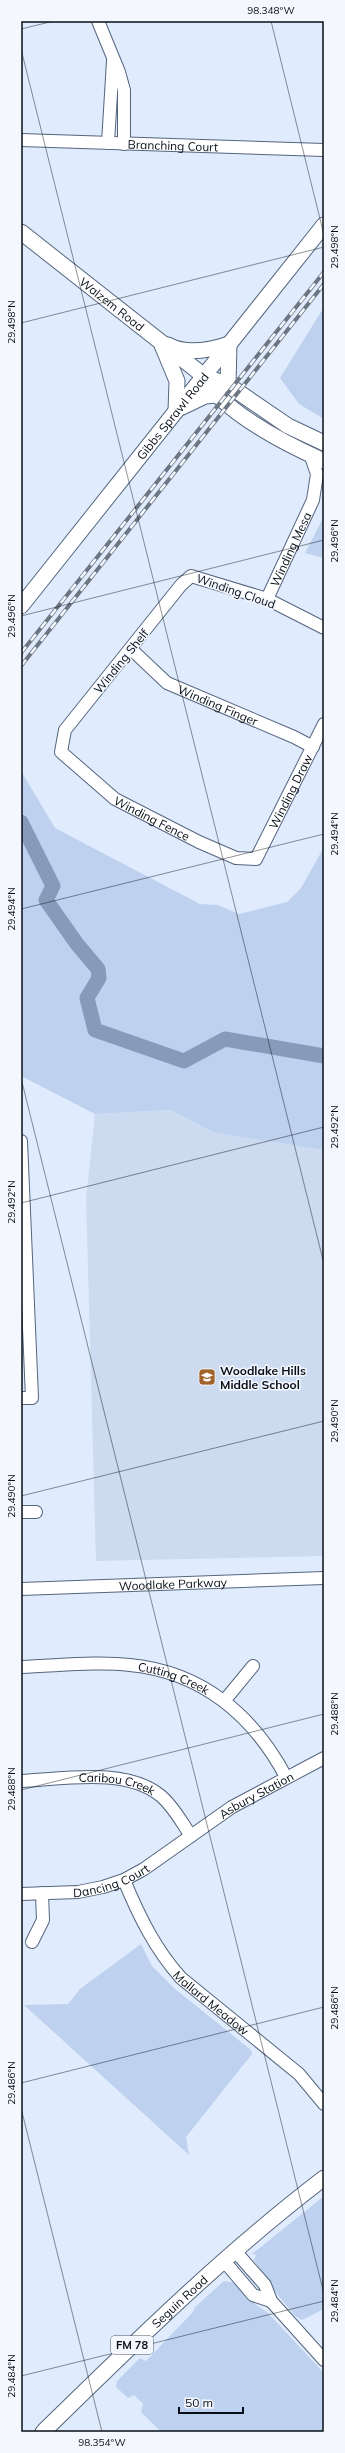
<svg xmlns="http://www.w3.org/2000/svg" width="345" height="2453" viewBox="0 0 345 2453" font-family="Mulish,sans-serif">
<rect width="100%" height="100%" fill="#e0ecfd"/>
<!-- built -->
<path fill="#cddbf0" d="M172,1110l43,23 109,17v406l-228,5 -10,-363 9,-84z"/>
<!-- green -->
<path fill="#bed2ef" d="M324,307v112l-25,-15 -19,-26z
M324,516v42l-19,-5z
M21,771l34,57 145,76 18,1 21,9 48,-12 14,-14 23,-41v303l-109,-17 -44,-23 -76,4 -74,-38z
M141,1944l11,22 22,22 77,62 1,4 -66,83 3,18 -165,-150 44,-1 12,-15z
M324,2196v113l-22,11 -7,-4 -36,-44 1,-3 -6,-9 2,-5 -4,-1z
M224,2281l12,2 19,21 13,9 56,60v59h-163l-20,-20 2,-8 -9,-9 -6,3 -12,-11 1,-6 23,-23 6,3 47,-49 2,-5z"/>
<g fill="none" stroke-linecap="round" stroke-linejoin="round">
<!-- river -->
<path stroke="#869ab9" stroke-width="15" d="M21,822l32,64 -7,14 31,44 21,25 1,9 -12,20 8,32 89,31 41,-22 99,17"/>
<!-- minor casing -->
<g stroke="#54657e" stroke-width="14">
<g id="minor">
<path d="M98,21l21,51 5,18v54"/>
<path id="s1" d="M21,140l303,10"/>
<path d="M108,143l5,-82"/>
<path id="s2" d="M267,599l46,-99 4,-26 -7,-20"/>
<path id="s3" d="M324,628l-57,-29 -76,-23 -10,9 -116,145 -4,22 54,47 84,43 37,16 20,1 68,-135"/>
<path id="s4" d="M131,649l36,34 127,54 19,10"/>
<path d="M21,1141l11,257h-11"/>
<path d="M21,1512h15"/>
<path id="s5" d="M21,1589l303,-11"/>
<path id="s6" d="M21,1667c36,-1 74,-6 109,-2 72,7 123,50 156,112"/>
<path d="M225,1700l28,-34"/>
<path id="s7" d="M21,1781c43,-2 105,-14 140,15 13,11 21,27 30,40"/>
<path id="s8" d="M124,1880c15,36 31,69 57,98l118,96 25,30"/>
<path id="s9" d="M21,1894l57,-2 25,-5 21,-7 20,-11 88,-62 92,-49"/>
<path d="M32,1942l11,-22 -1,-27"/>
<path d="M235,2251l30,34 6,16 53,59"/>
<path d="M224,2261l29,34 18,6"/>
</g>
</g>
<!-- major casing -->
<g stroke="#54657e" stroke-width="17">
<g id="major">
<path id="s10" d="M21,232l183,144c4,7 9,15 14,20 29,28 70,49 106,65"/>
<path d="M162,345l15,36 -1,30"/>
<path d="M168,345c18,10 43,5 61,-1"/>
<path d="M204,376l24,9 60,41 36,17"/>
<path d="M228,385l1,-41"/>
<path d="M182,407l23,-11 12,-1"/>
<path id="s11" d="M21,606l303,-381"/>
<path id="s12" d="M43,2432c90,-88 180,-177 281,-254"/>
</g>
</g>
<!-- minor -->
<use href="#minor" stroke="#fff" stroke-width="12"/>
<!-- major -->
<use href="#major" stroke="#fff" stroke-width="15"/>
<!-- rail casing -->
<g stroke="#6c7582" stroke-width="4">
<path id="rail" d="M21,653l303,-381
M21,666l303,-382"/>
</g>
<!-- rail -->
<use href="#rail" stroke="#f4f8fe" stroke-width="2.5" stroke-dasharray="8" stroke-linecap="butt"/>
</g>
<!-- ticks -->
<path fill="none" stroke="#080e17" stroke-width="1" stroke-opacity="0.45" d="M271,21l53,214M21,29l33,-8M21,49l303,1215M21,323l303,-76M21,616l303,-76M21,909l303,-75M21,1078l303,1216M21,1203l303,-76M21,1496l303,-75M21,1790l303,-76M21,2083l303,-76M21,2108l81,324M21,2376l303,-75"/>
<!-- icons -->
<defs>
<g id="school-square" transform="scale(0.9)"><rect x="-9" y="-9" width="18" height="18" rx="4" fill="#a2632a" stroke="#f4f8fe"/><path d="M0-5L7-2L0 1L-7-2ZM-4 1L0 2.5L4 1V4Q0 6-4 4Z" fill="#fff"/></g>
</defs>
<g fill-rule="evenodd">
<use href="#school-square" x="207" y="1377"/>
</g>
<g text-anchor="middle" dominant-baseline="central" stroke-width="3" stroke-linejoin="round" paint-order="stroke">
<!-- shield labels -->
<rect fill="#f4f8fe" stroke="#4f545c" stroke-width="1" x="111" y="2336" width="42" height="18" rx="3"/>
<g font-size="11" font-weight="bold" fill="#080e17">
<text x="132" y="2345">FM 78</text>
</g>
<!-- street labels -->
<g font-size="12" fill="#080e17" stroke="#f4f8fe">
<text stroke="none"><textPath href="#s1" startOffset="152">Branching Court</textPath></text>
<text stroke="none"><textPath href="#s10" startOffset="116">Walzem Road</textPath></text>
<text stroke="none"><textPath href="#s11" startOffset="243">Gibbs Sprawl Road</textPath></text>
<text stroke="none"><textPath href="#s2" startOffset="55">Winding Mesa</textPath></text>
<text transform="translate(236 591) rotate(19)">Winding Cloud</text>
<text transform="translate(121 661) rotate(-51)">Winding Shelf</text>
<text stroke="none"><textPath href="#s4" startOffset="105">Winding Finger</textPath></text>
<text stroke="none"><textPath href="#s3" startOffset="667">Winding Draw</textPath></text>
<text stroke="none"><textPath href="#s3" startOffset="478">Winding Fence</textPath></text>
<text stroke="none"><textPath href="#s5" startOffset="152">Woodlake Parkway</textPath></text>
<text stroke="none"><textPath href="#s6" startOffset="155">Cutting Creek</textPath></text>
<text stroke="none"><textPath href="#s7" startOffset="97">Caribou Creek</textPath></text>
<text stroke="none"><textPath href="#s9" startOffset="262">Asbury Station</textPath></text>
<text stroke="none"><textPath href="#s9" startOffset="92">Dancing Court</textPath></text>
<text stroke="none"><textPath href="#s8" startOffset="153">Mallard Meadow</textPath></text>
<text stroke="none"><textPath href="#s12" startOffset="189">Seguin Road</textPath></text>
</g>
<!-- poi labels -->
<g font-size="12" font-weight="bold" fill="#080e17" stroke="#f4f8fe" text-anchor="start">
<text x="220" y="1370">Woodlake Hills<tspan x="220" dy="14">Middle School</tspan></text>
</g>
</g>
<!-- border -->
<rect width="345" height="2453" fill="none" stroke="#f4f8fe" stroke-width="44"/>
<!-- scale -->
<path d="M179 2407v6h64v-6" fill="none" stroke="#080e17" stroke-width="2"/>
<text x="185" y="2407" font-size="12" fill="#080e17" stroke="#f4f8fe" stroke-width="3" paint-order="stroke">50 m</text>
<rect x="22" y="22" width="301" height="2409" fill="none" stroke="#080e17" stroke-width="1.5"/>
<g font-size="10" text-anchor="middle" fill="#080e17">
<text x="271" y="14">98.348°W</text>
<text transform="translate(334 247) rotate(-90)" y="4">29.498°N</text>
<text transform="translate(11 322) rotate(-90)" y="4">29.498°N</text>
<text transform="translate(334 541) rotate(-90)" y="4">29.496°N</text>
<text transform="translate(11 616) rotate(-90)" y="4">29.496°N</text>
<text transform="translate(334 834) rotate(-90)" y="4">29.494°N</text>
<text transform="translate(11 909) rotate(-90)" y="4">29.494°N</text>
<text transform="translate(334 1127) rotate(-90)" y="4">29.492°N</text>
<text transform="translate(11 1202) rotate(-90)" y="4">29.492°N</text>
<text transform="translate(334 1421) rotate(-90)" y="4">29.490°N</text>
<text transform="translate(11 1496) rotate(-90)" y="4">29.490°N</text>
<text transform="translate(334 1714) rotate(-90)" y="4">29.488°N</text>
<text transform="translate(11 1789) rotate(-90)" y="4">29.488°N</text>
<text transform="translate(334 2008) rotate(-90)" y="4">29.486°N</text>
<text transform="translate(11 2083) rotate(-90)" y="4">29.486°N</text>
<text transform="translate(334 2301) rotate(-90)" y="4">29.484°N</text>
<text transform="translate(11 2376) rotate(-90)" y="4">29.484°N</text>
<text x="102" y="2446">98.354°W</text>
</g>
</svg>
